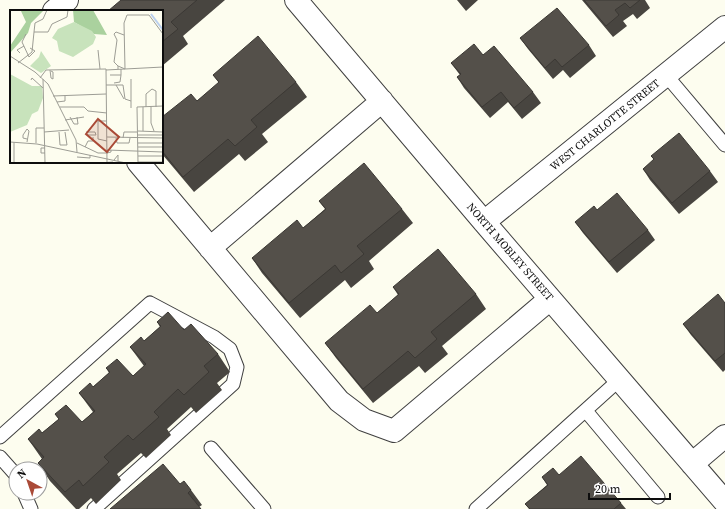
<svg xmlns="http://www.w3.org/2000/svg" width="725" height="509" viewBox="0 0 725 509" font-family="'Source Serif 4',serif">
<rect width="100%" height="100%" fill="#fdfdef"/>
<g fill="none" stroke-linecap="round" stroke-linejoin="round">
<!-- lane casing -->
<g stroke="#404040" stroke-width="15">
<path id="lane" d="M666,75l59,70
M586,411l72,86
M0,437l150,-134 64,34 16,12 7,18 -4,17 -139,125
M211,448l53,61
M0,457l16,18
M24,493l7,16
M476,509l143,-129"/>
</g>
<!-- street casing -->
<g stroke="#404040" stroke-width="24">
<path id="street" d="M296,0l188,222 241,280
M54,11l13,-11
M138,162l201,239 25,19 30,11 156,-132
M484,222l241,-195
M210,248l172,-147
M692,464l33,-28"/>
</g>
<!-- lane -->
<use href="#lane" stroke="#fff" stroke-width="13"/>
<!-- street -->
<use href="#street" stroke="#fff" stroke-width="22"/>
</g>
<!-- wall -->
<path fill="#484540" d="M121,0h104l-42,36 5,8 -26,22v-55z
M457,0h21l-12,11z
M582,0h63l5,8 -13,11 -4,-5 -10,7 4,5 -14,11z
M520,38l69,7 7,11 -26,22 -7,-8 -10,9 -25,-30z
M483,55l50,37 8,11 -19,16 -14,-17 -18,16 -26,-30 -7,-11 3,-2 -9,-12z
M213,75l83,7 11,15 -45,37 6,8 -23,19 -6,-7 -45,38 -32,-38v-37l35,-16 22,-18z
M651,156l59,15 8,11 -39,32 -29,-34 -7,-11 11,-9z
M319,201l83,8 11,14 -44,38 5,8 -23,19 -6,-8 -45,38 -38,-45 -10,-15 51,-30 22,-19z
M575,222l73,8 7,10 -38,33 -34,-40z
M393,287l83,7 10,15 -44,37 6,8 -23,19 -6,-7 -46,37 -37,-45 -11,-15 52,-30 21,-18z
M725,303v67l-2,2 -32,-37 -8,-11z
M157,322l27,8 34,24 12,18 -13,11 5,7 -26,23 -5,-6 -24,22 4,6 -25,23 -5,-5 -24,21 4,6 -25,24 -5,-6 -12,11h-3l-26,-28 -12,-18 4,-4 -14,-20 14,-6 17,-14 -4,-5 27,8 11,-10 -14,-19 14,-6 16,-14 -3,-5 27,8 11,-10 -14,-19 14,-6 16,-14z
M559,475l62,28 5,6h-97l-4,-5 22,-19 -5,-8z
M180,484l11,6 11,15 -3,2z"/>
<!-- building -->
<path fill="#54504a" stroke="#3b3834" d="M121,0h76l-26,22 7,7 -16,13v-31h-54z
M584,0h56l-10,8 -5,-5 -10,7 4,5 -13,11z
M557,8l32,37 -27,22 -7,-8 -10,9 -25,-30z
M258,36l38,46 -45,38 6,7 -22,19 -7,-7 -45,38 -21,-26v-34l29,-23 6,7 22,-19 -6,-7z
M474,44l9,11 11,-9 39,46 -19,16 -13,-16 -19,15 -25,-30 4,-3 -10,-11z
M679,133l31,38 -38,32 -29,-34 11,-10 -3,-3z
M364,163l38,46 -45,37 7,8 -23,19 -6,-8 -46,38 -37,-45 45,-38 6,8 23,-19 -7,-8z
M617,193l31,37 -39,32 -34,-40 19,-16 3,4z
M438,249l38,45 -45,38 6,7 -22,19 -7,-7 -45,38 -38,-46 45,-38 7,8 22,-19 -6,-7z
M718,294l7,9v50l-10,8 -32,-37z
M168,312l16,18 7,-6 27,30 -14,12 5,6 -25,23 -6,-6 -24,23 5,5 -26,23 -5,-5 -24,22 5,5 -26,24 -4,-6 -14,12 -27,-29 6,-6 -16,-18 11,-10 3,4 17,-14 -4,-5 11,-9 16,17 13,-11 -16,-18 11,-10 3,4 17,-15 -4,-4 11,-9 16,17 13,-12 -16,-17 11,-10 3,4 17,-15 -4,-4z
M581,456l40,47 -7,6h-84l-5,-5 23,-19 -6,-8 11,-9 6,7z
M163,464l17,20 4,-3 7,9 -3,3 13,16h-91z"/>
<g text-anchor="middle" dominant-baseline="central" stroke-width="4" stroke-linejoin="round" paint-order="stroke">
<!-- street labels -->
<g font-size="11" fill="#0d0d0d" stroke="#fff">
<text transform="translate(605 125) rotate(-39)">WEST CHARLOTTE STREET</text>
<text transform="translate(510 252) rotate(49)">NORTH MOBLEY STREET</text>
</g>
</g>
<!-- overview -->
<g transform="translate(10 10)">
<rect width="153" height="153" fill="#fdfdef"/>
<path d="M34,0l-13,13 -3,10 -18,20v-7l16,-24 -5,-11zM63,0h20l14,25 -13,-1 -20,-12z" fill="#aad19e"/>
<path d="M64,12l18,9 4,6 -3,7 -20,13 -14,-6 -2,-10 -5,-3 6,-9zM31,41l10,15 -10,7 -11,-7 9,-9zM0,64l22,12h10l1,12 -5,13 -6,3 -5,11 -17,7z" fill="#c8e3bc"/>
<path fill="none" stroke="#bacfee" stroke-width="2" d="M141,4l12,16"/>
<path fill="none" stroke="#9d9d95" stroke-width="1" d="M37,0l-4,9 -8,4 -1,9h14l4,-8 15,-7 1,-7M16,24l-4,8 7,15 6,-6 -5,-3M88,40l2,19M10,43l-3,-3 7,-4M0,46l25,16 13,12 28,56 1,12M8,53l14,-11 2,-20M108,56l-4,-4 3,-22 -3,-6 2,-2 8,3M108,59v-3l7,3 -1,-46 3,-8h22l14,19M40,60l1,8 2,1v-7l-2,-1M96,60l57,-3M100,65h11v-6M30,68l6,-8 60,-1 1,94M33,69l2,84M21,70l1,-2 11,10M104,73l6,-1 1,-7M96,75h17l2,14 6,2M106,75l8,14M43,86l53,-2M47,92l8,-1v-6M153,96v26M50,97h24l4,4 19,2M133,97v24M136,97v-13l6,-5 4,2v16M141,97v16l3,8M121,98v-29M60,107l4,7h4l-1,-7M55,110l19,-3M97,111h-9v18l9,2M128,121l25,1M34,122l25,-2M49,122l1,13M76,122h9l1,3h-9M128,125h25M97,127l56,1M106,128l1,5h12l1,-5M113,128l1,-6h13M0,132l27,2 89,19M4,132v21M17,132l2,-11 -2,-2 -4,6v3l4,1M26,133v-15h8M67,133l21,10h9l4,-1v-2M128,133h25M50,135h7l-2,-13M75,137l3,-6h5v-4M128,137h25M97,140l56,2M35,143h-4v-5h4M128,146h25M67,147l13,1v-3M104,150l4,-5v6M128,152h25M88,153l15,-1M128,153l-1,-56 26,-1"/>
<path fill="#aa4a37" fill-opacity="0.15" stroke="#aa4a37" stroke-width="2" d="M88,109l21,18 -12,15 -21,-18z"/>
<rect width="153" height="153" fill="none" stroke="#0d0d0d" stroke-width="2"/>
</g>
<!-- north arrow -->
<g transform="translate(28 481) rotate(320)"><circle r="19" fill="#ffffff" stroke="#9e9e9e"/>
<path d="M0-3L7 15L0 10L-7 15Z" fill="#aa4a37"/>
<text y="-6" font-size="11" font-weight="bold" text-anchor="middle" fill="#0d0d0d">N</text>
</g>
<!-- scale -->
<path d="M589 493v6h81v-6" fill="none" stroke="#0d0d0d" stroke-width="2"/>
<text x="595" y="493" font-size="12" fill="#0d0d0d" stroke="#ffffff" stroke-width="3" paint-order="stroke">20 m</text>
</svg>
